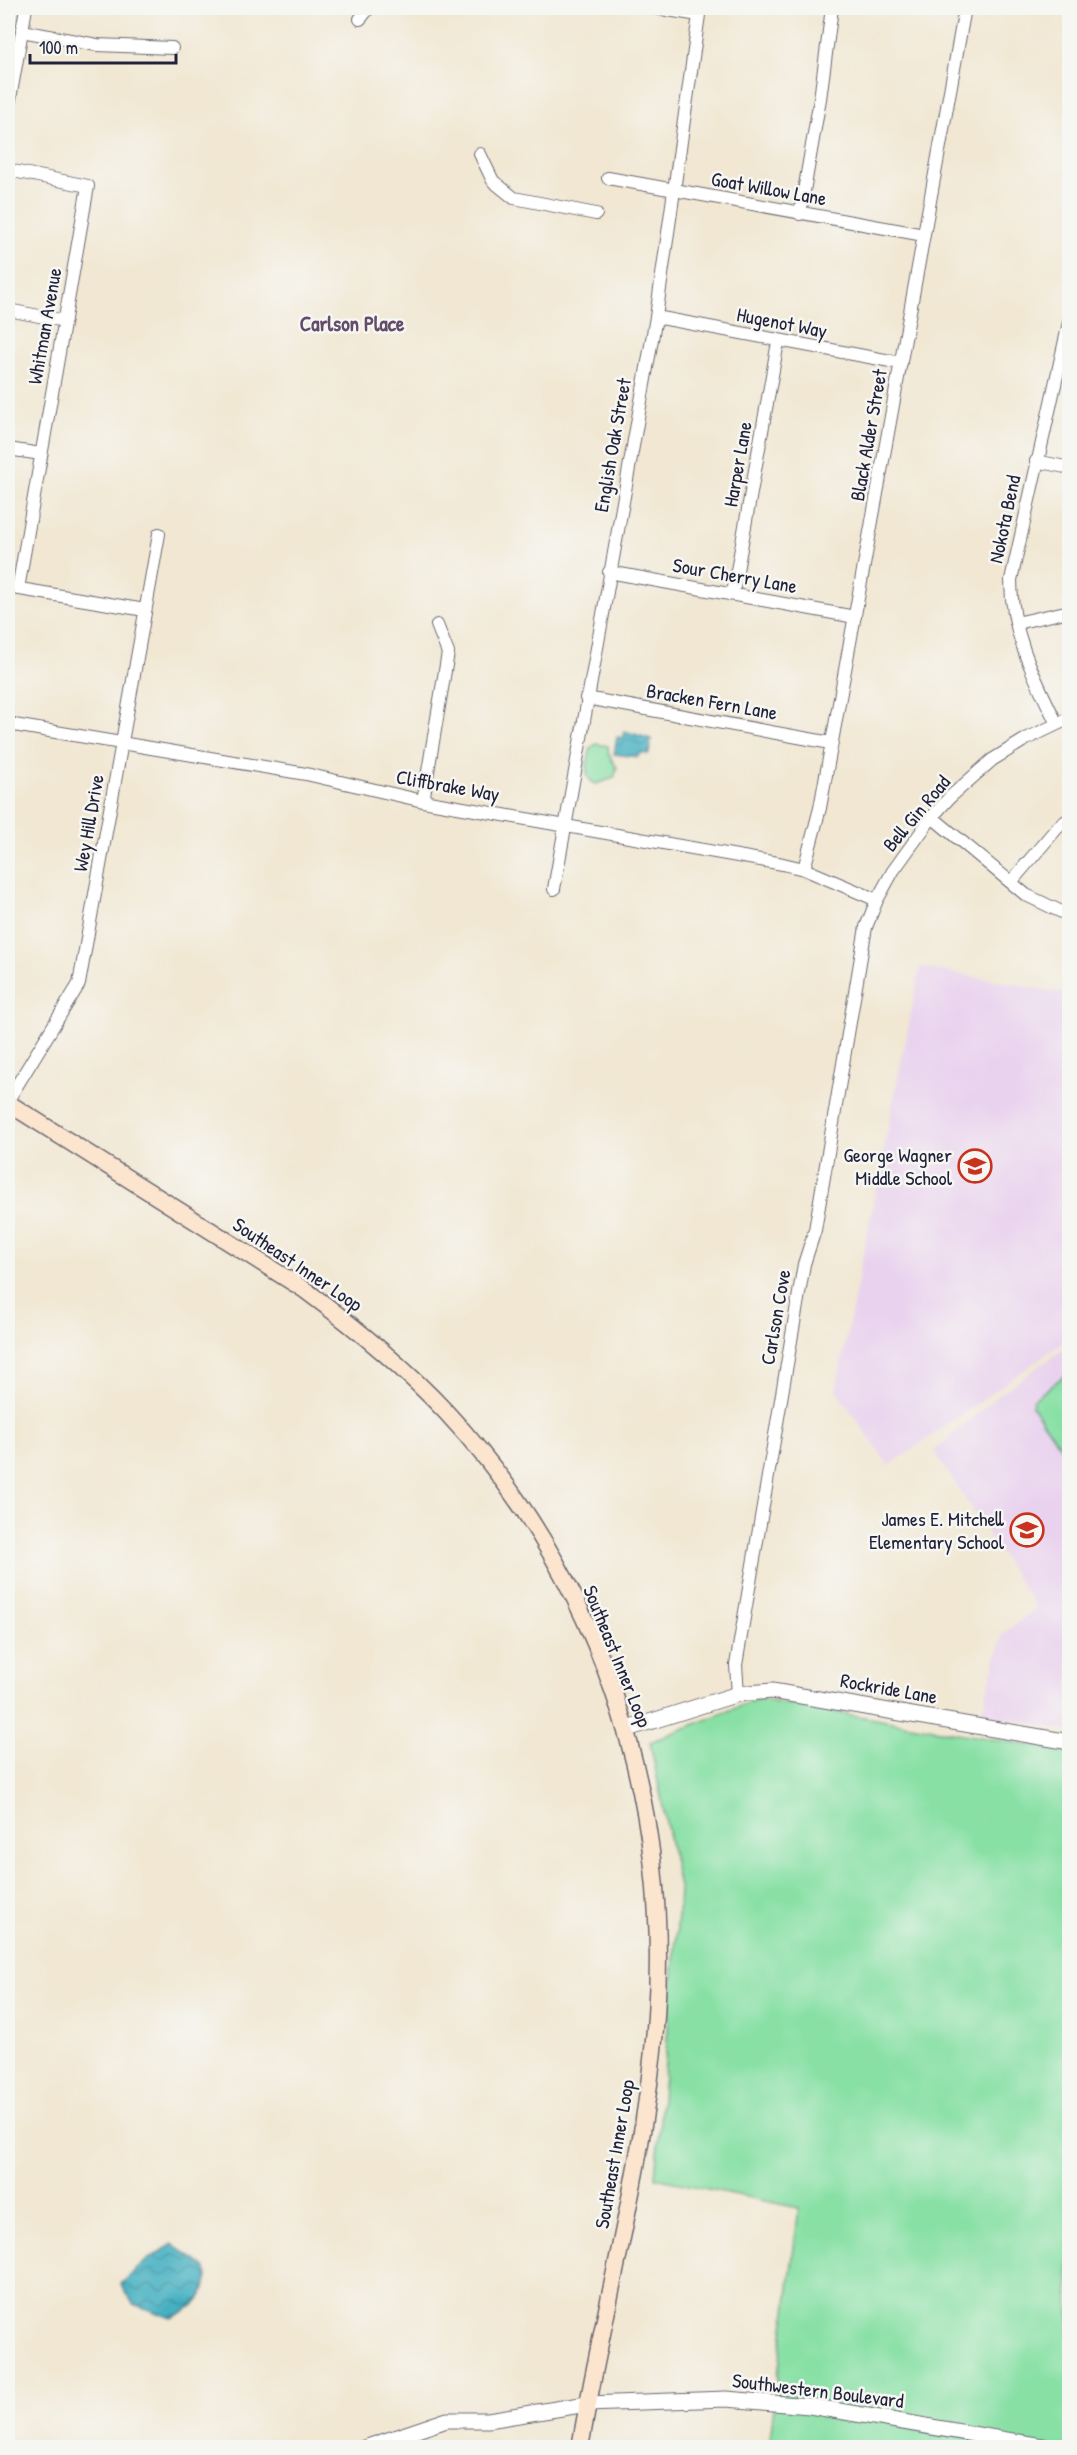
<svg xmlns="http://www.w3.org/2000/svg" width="1077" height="2455" viewBox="0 0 1077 2455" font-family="'Patrick Hand',sans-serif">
<defs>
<pattern id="water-waves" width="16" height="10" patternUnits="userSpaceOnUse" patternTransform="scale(1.5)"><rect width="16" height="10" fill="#44b0c1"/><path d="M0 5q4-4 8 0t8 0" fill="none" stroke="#388f9e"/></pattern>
</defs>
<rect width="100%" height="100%" fill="#f6f6f2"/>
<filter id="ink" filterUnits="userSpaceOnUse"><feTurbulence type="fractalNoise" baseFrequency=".0167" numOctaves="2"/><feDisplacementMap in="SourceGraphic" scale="12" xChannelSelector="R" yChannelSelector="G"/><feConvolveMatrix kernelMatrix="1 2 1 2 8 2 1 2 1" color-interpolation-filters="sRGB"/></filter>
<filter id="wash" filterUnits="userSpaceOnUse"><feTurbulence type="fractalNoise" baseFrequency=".008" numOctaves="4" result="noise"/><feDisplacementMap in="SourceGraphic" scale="24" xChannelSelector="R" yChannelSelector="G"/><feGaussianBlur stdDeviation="1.35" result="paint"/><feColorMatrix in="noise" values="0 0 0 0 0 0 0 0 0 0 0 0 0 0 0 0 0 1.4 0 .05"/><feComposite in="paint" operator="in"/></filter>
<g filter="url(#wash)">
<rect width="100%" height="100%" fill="#f1e7d2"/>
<!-- built -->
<path fill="#e9d2ee" d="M920,967l149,27v344l-180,128 -53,-76z
M1069,1345v386l-88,-18 22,-79 33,-26 -102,-157 64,-56z"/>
<!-- green -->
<path fill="#88e0a5" stroke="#558170" stroke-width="1.5" d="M597,744l11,2 1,9 8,13 -3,10 -18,6c-16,-7 -7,-24 -5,-37z
M1069,1372l1,81 -4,2 -34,-49 1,-6z
M758,1699l311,53v695h-300l30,-239 -144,-30 25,-286 -30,-150z"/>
<!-- water -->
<path fill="url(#water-waves)" stroke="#33697e" stroke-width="1.5" d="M624,731l27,8 -2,15 -10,-1 -1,4 -24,-3 3,-17 6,1z
M173,2244l33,24c5,27 -13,41 -35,50l-38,-14 -12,-20 26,-24z"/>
</g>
<g filter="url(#ink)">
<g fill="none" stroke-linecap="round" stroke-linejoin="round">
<!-- minor casing -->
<g stroke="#6a6770" stroke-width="14">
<path id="minor" d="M655,8l44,7
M360,19l9,-11
M22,31l75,14 75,3
M8,110l18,-102
M480,154l13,27 21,17 82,16
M8,170l80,16 -70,403
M608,178l316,57
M800,214l20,-115 12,-91
M8,310l57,11
M656,317l245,46
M8,449l33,5
M1036,461l34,7
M609,572l246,45
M8,587l137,23
M733,593l45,-251
M1016,623l54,-12
M586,698l245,45
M8,724l298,50 117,27 360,63 21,5 73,31
M1057,724c-23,-47 -46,-91 -46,-144l59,-262
M423,801l25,-148 -11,-28
M932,817l94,78 44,21
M804,869l16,-61 145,-800
M1011,882l46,-54 13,-10
M554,889l102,-572 44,-309
M8,1100l71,-116 80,-450
M738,1694l-2,-29 68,-401 11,-34 51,-303 11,-27 16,-29 39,-54 17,-19 43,-38 34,-21 44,-21"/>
</g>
<!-- tertiary casing -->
<g stroke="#6a6770" stroke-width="17">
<path id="tertiary" d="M627,1729l111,-35 34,-3 298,51
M364,2448l83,-28h41l99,-16 139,-5 84,7 244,42"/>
</g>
<!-- secondary casing -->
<g stroke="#6a6770" stroke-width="19">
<path id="secondary" d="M8,1103l297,187c50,37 99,77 141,122 152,163 225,383 210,604 -10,143 -52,289 -76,432"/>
</g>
<!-- minor -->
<use href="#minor" stroke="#fff" stroke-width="12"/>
<!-- tertiary -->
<use href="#tertiary" stroke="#fff" stroke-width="15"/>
<!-- secondary -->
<use href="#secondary" stroke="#fce5cf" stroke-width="16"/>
</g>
</g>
<!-- icons -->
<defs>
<g id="school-ring" transform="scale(1.725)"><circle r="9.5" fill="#f6f6f2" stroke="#c8321e" stroke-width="1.5"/><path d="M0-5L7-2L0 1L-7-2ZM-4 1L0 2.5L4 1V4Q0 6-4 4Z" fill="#c8321e"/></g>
</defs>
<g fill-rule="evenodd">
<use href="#school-ring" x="975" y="1166"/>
<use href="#school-ring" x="1027" y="1530"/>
</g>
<g text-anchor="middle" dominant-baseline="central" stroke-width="5" stroke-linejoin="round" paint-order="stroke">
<!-- street labels -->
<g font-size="20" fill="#22223b" stroke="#f6f6f2">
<text transform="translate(769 188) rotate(10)">Goat Willow Lane</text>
<text transform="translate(782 322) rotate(11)">Hugenot Way</text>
<text transform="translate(44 326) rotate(-80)">Whitman Avenue</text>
<text transform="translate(868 435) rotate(-80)">Black Alder Street</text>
<text transform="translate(612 445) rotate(-80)">English Oak Street</text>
<text transform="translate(737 464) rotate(-80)">Harper Lane</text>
<text transform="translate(1004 519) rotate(-78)">Nokota Bend</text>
<text transform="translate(735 575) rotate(10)">Sour Cherry Lane</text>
<text transform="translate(712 701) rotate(10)">Bracken Fern Lane</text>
<text transform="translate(448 785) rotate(10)">Cliffbrake Way</text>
<text transform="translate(916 813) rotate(-50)">Bell Gin Road</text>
<text transform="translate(88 823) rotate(-80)">Wey Hill Drive</text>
<text transform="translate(298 1264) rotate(34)">Southeast Inner Loop</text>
<text transform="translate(775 1317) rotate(-80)">Carlson Cove</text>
<text transform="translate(618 1656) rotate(68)">Southeast Inner Loop</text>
<text transform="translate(889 1688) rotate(10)">Rockride Lane</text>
<text transform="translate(614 2154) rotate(-80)">Southeast Inner Loop</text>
<text transform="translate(818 2390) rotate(7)">Southwestern Boulevard</text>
</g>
<!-- poi labels -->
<g font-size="20" fill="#22223b" stroke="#f6f6f2" text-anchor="end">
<text x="952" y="1154">George Wagner<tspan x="952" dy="23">Middle School</tspan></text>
<text x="1004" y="1518">James E. Mitchell<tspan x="1004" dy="23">Elementary School</tspan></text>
</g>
<!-- neighbourhood labels -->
<g font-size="21" font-weight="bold" fill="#634d6a" stroke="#f6f6f2">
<text x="352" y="323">Carlson Place</text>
</g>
</g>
<!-- margin -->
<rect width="1077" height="2455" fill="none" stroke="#f6f6f2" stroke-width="30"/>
<!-- scale -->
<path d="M30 54v9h146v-9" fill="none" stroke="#22223b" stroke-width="3"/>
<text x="39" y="54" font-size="18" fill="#22223b" stroke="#f6f6f2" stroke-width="4.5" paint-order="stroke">100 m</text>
</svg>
